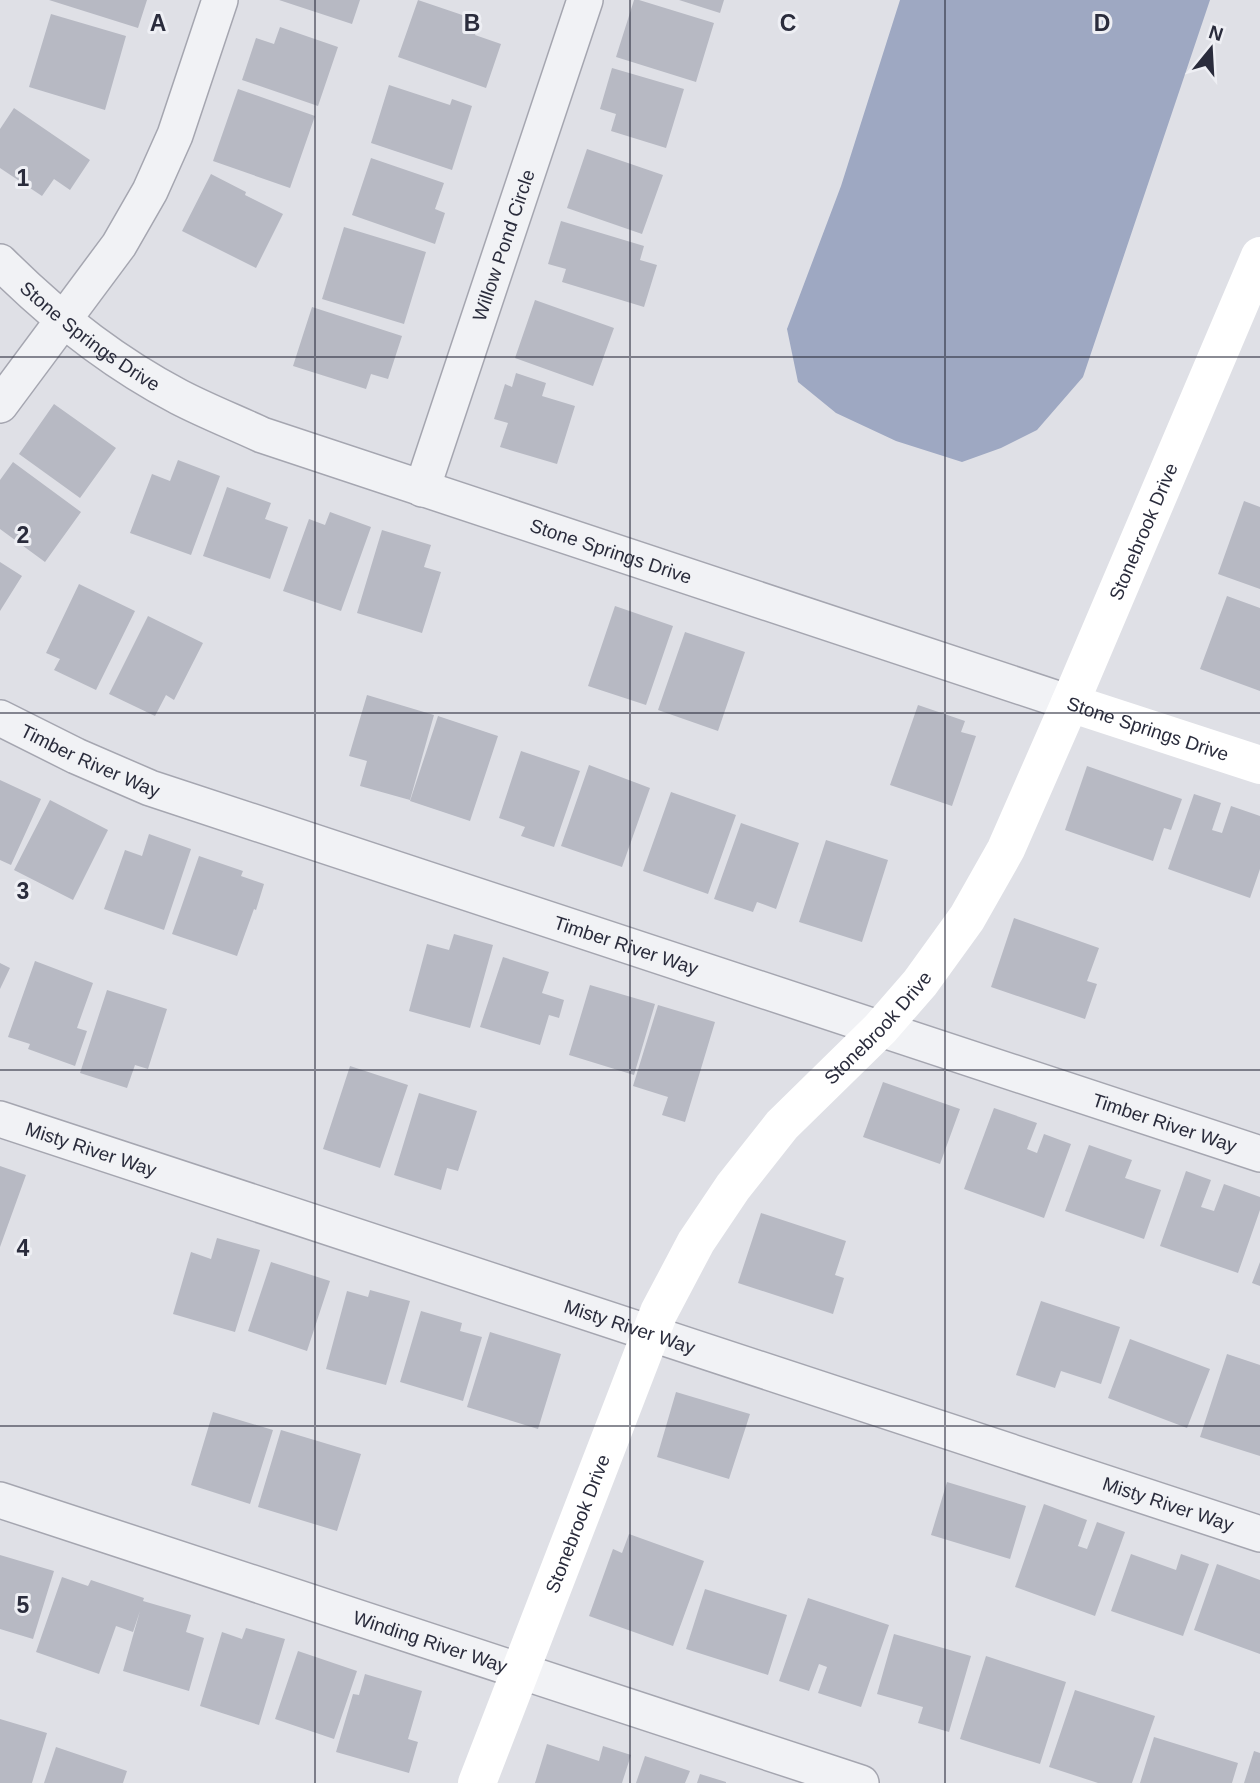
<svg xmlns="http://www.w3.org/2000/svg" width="1260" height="1783" viewBox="0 0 1260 1783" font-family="Arial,sans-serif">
<rect width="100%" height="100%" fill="#dfe0e6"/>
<!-- water -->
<path fill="#9ea8c2" d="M900,0h310l-127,377 -46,53 -36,18 -39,14 -66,-21 -60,-28 -38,-31 -11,-53 54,-143z"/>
<!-- building -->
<path fill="#b7b9c3" d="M49,0h98l-9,28z
M279,0h81l-8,24z
M418,0l62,21 -5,14 26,9 -15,44 -88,-31z
M634,0h5l75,23 -18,59 -80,-25z
M679,0h45l-4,13z
M51,14l75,22 -21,74 -76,-23z
M280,27l58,20 -20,59 -76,-26 14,-42 18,6z
M612,68l72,21 -18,59 -55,-17 5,-17 -16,-5z
M389,85l61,20 2,-6 20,7 -20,64 -81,-27z
M238,89l77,27 -25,72 -77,-27z
M14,108l76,52 -20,30 -16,-11 -12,17 -42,-28v-39z
M587,149l76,26 -21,59 -75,-26z
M371,158l73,25 -9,26 10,4 -10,31 -83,-29z
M211,174l35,18 -1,3 38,19 -27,54 -74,-37z
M561,221l83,25 -4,14 17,5 -13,42 -82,-25 4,-13 -18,-5z
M344,227l82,25 -22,72 -82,-25z
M535,300l79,28 -21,58 -78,-28z
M312,307l90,29 -14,43 -17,-5 -5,15 -73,-23z
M516,373l30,10 -4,13 33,10 -18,58 -57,-17 8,-24 -14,-4 11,-35 7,3z
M54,404l62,44 -36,50 -61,-44z
M178,460l42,16 -29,79 -61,-22 22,-59 18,7z
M13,462l68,50 -36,50 -45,-33v-49z
M227,487l44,16 -6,16 23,8 -18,52 -67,-23z
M1244,501l16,6v82l-42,-15z
M330,512l41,15 -30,84 -58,-20 26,-72 16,6z
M382,530l49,15 -7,22 17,5 -19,61 -65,-20z
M0,562l22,14 -22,35z
M79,584l56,27 -39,79 -42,-20 6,-11 -14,-6z
M1227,596l33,12v83l-60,-22z
M615,606l58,20 -27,79 -58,-19z
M148,616l55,27 -29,57 -8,-5 -11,21 -46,-22z
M685,632l60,20 -27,79 -60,-21z
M367,695l67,20 -24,85 -50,-14 7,-25 -18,-5z
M918,705l47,16 -4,11 15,4 -24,70 -62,-21z
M438,716l60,20 -28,85 -60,-20z
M521,751l59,20 -26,76 -33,-11 4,-9 -26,-9z
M589,765l61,23 -28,79 -61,-21z
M1087,766l95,33 -11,31 -7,-2 -11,33 -88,-31z
M0,780l41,19 -30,66 -11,-5z
M671,792l65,23 -28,79 -65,-23z
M1194,794l27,9 -9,27 10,3 9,-27 29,10v53l-10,29 -82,-29z
M50,800l58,30 -35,70 -59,-30z
M741,823l58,20 -23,66 -19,-7 -4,10 -39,-13z
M149,834l42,15 -27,81 -60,-21 21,-59 17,6z
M826,840l62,20 -26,82 -63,-20z
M199,856l44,15 -2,5 23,8 -8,26 -2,-1 -17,47 -65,-22z
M1014,918l85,30 -12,33 10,3 -12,35 -94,-32z
M454,934l39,11 -23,83 -61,-17 18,-67 22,6z
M503,957l46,15 -7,21 22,7 -5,18 -10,-3 -9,30 -60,-18z
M35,961l58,22 -16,45 10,3 -12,35 -47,-17 2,-5 -22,-7z
M0,963l10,5 -10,21z
M590,985l65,19 -21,71 -65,-20z
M107,990l60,19 -19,60 -13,-4 -8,23 -47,-15z
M658,1005l57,17 -30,100 -23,-7 6,-18 -35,-11z
M350,1066l58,19 -28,83 -57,-19z
M883,1082l77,27 -20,55 -77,-27z
M419,1093l58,18 -19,60 -11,-3 -6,22 -47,-15z
M994,1108l43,15 -10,26 10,4 7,-19 27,10 -27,74 -80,-29z
M1089,1145l43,15 -7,18 36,12 -17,49 -79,-28z
M0,1166l26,9 -26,72z
M1186,1171l25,9 -10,27 13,4 10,-27 36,13v13l-22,63 -78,-27z
M761,1213l85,28 -11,34 9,3 -11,36 -95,-31z
M217,1238l43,12 -25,82 -62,-18 18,-62 20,7z
M271,1262l59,19 -23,70 -59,-20z
M1260,1262v24l-8,-3z
M370,1290l40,11 -24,84 -60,-16 21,-78 21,6z
M1041,1301l79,26 -19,57 -40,-13 -6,17 -39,-13z
M421,1311l41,12 -2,8 22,6 -19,64 -63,-19z
M490,1332l71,22 -23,75 -71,-22z
M1130,1339l80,30 -23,59 -79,-30z
M1227,1354l33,11v91l-60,-19z
M676,1392l74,22 -21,65 -72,-22z
M213,1412l60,18 -23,74 -59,-19z
M281,1430l80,24 -24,77 -79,-24z
M947,1482l79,24 -16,53 -79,-24z
M1044,1504l43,16 -9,26 9,3 10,-27 28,10 -30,84 -80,-29z
M629,1534l75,27 -31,85 -84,-30 24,-67 9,4z
M1131,1554l45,16 5,-16 28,10 -26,72 -72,-25z
M0,1555l54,16 -21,68 -33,-10z
M1217,1564l43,16v74l-66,-24z
M62,1577l26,9 3,-6 53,18 -1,3 48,14 -5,17 18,6 -15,53 -66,-20 17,-60 -7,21 -17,-6 -17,48 -63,-22z
M705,1589l82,26 -19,60 -82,-26z
M808,1598l81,27 -28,82 -43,-14 9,-26 -8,-3 -10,27 -30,-10z
M246,1628l39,11 -26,86 -59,-19 22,-74 20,7z
M894,1634l77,22 -22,76 -31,-9 5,-16 -46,-13z
M298,1651l59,20 -23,68 -59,-20z
M986,1656l80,26 -26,82 -80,-25z
M365,1674l57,17 -14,48 10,3 -9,31 -73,-21 17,-58 6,1z
M1075,1690l80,26 -23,67h-34l-49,-16z
M0,1719l47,14 -15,50h-32z
M1154,1737l84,26 -6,20h-92z
M547,1744l52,17 4,-15 28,9 -9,28h-87z
M56,1747l71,24 -4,12h-79z
M1254,1751l6,2v30h-16z
M645,1756l45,15 -5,12h-49z
M700,1774l26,8v1h-29z"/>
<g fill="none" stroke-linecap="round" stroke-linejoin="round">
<!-- street casing -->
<g stroke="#a5a6b0" stroke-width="38">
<g id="street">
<path id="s1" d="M0,262c52,52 114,101 179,135 27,14 55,25 83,38l808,268"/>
<path d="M0,405l119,-160 31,-54 25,-56 45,-135"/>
<path id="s2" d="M422,489l163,-489"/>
<path id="s3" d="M0,718l76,38 74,32 1110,366"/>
<path id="s4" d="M0,1119l1260,415"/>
<path id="s5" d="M0,1500l861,283"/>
</g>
</g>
<!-- street -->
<use href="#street" stroke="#f1f2f5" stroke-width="35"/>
<!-- secondary -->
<g stroke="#fff" stroke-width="38">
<path id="s6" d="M1070,703l190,62"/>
<path id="s7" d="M477,1783l182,-471 37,-70 37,-55 49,-62 98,-96 40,-46 47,-65 39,-69 64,-146 190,-447"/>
</g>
</g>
<!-- grid -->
<path fill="none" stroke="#2a2c3c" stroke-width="2" stroke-opacity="0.55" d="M315,0v1783M630,0v1783M945,0v1783M0,357h1260M0,713h1260M0,1070h1260M0,1426h1260"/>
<g text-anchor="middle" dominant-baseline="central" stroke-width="6" stroke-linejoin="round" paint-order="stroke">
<!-- street labels -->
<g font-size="19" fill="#2a2c3c" stroke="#eeeff4">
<text stroke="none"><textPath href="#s2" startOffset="257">Willow Pond Circle</textPath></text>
<text stroke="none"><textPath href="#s1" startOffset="117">Stone Springs Drive</textPath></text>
<text stroke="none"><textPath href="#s7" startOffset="1433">Stonebrook Drive</textPath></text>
<text stroke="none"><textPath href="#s1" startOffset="684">Stone Springs Drive</textPath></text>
<text stroke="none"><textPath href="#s6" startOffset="82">Stone Springs Drive</textPath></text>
<text stroke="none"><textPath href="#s3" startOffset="100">Timber River Way</textPath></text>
<text stroke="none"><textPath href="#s3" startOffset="667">Timber River Way</textPath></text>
<text stroke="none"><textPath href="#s7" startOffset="866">Stonebrook Drive</textPath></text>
<text stroke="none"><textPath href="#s3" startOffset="1234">Timber River Way</textPath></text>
<text stroke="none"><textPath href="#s4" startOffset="96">Misty River Way</textPath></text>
<text stroke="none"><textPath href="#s4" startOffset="663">Misty River Way</textPath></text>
<text stroke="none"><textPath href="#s4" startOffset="1230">Misty River Way</textPath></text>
<text stroke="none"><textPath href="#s7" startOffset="278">Stonebrook Drive</textPath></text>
<text stroke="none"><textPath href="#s5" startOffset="453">Winding River Way</textPath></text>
</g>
</g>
<g font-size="23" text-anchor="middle" font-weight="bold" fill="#2a2c3c" stroke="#eeeff4" stroke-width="6" stroke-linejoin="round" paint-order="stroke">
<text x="158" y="31">A</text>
<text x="472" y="31">B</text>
<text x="788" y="31">C</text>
<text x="1102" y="31">D</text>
<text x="23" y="186">1</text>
<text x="23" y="543">2</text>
<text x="23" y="899">3</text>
<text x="23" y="1256">4</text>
<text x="23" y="1613">5</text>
</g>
<!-- north arrow -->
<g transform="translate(1211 49) rotate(18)" stroke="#eeeff4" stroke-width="5" paint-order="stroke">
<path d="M0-5L12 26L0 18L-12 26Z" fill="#2a2c3c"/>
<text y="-10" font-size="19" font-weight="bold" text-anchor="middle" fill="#2a2c3c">N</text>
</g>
</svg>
